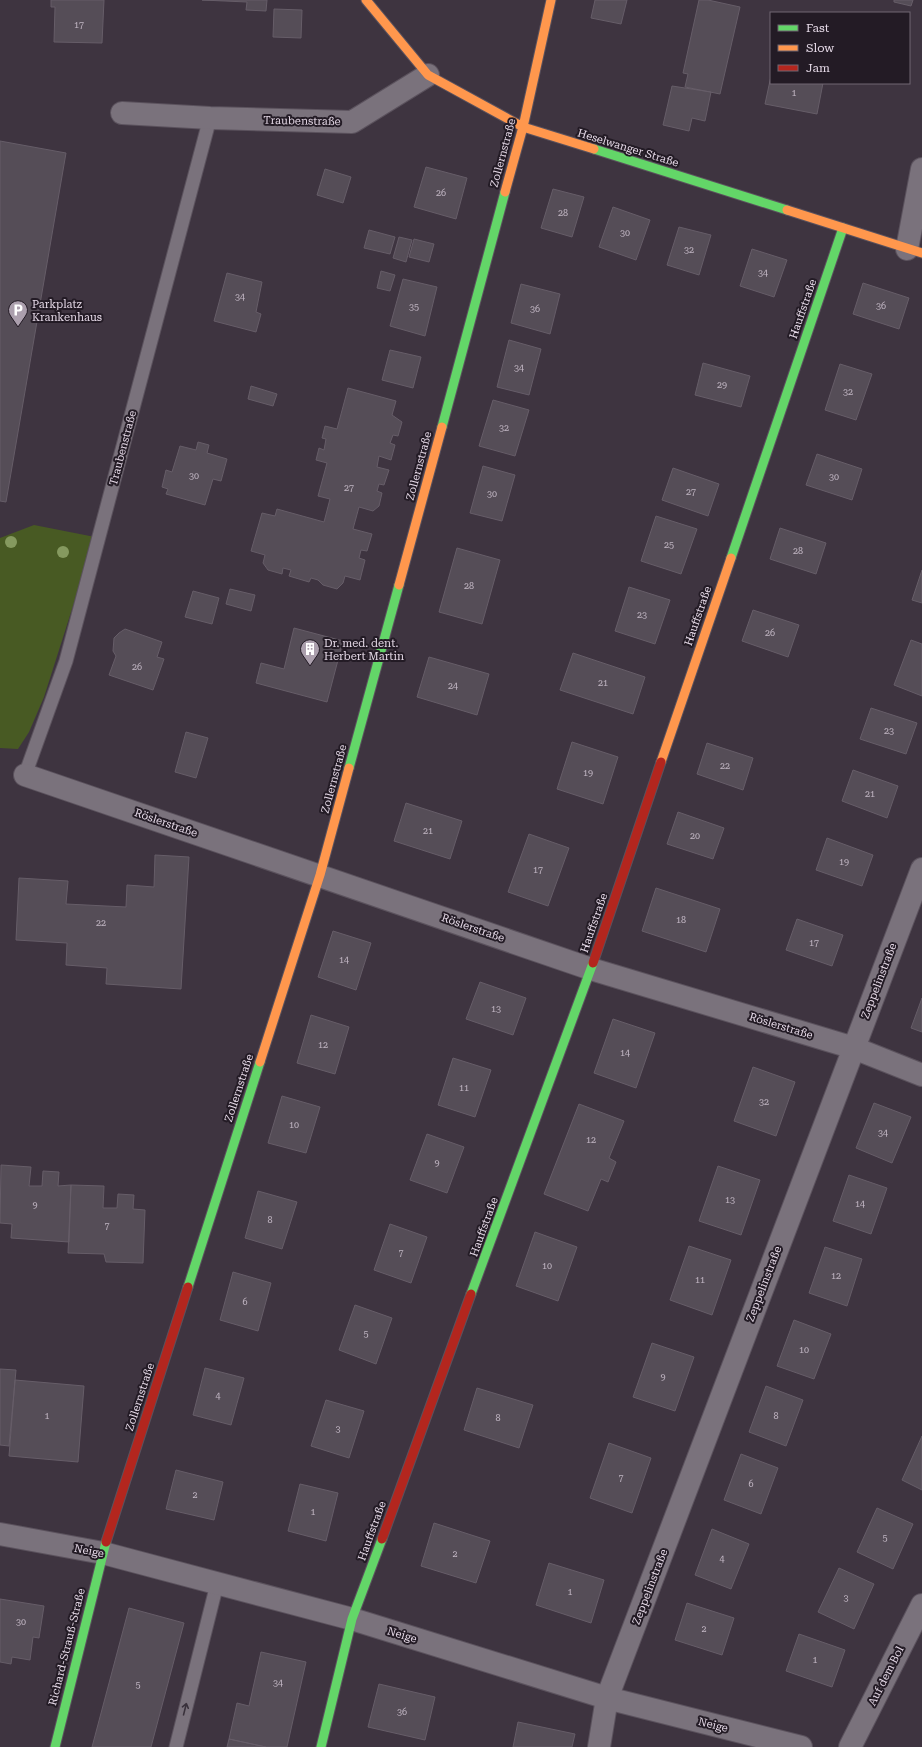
<svg xmlns="http://www.w3.org/2000/svg" width="922" height="1747" viewBox="0 0 922 1747" font-family="'Roboto Serif',serif">
<rect width="100%" height="100%" fill="#3e3440"/>
<!-- green -->
<path fill="#485a23" d="M34,525l61,12 -51,160 -15,35 -11,17 -18,-1v-210z"/>
<!-- building -->
<path fill="#554d57" stroke="#665d68" d="M51,0h53l-2,43 -48,-1 1,-35h-4z
M202,0h65l-1,11 -20,-1 1,-8z
M595,0h32l-6,24 -30,-6z
M699,0h9l32,7 -20,87 -35,-7 3,-13 -5,-1z
M894,0h19l-2,6 -17,-4z
M274,9l28,1 -1,28 -28,-1z
M771,76v7h52l-6,31 -52,-10z
M672,86l39,6 -6,29 -13,-3 -3,13 -26,-6z
M0,141l66,12 -60,349 -6,-1z
M426,167l41,11 -11,41 -42,-12z
M325,169l26,8 -8,26 -26,-8z
M553,189l31,8 -12,40 -31,-9z
M613,207l37,13 -14,40 -37,-13z
M679,227l32,8 -12,40 -32,-10z
M369,230l26,7 -5,17 -26,-6z
M399,237l13,3 -6,22 -13,-4z
M414,239l20,5 -5,18 -20,-5z
M752,249l35,11 -13,37 -34,-11z
M381,271l14,4 -5,16 -13,-3z
M227,273l35,9 -6,30 5,2 -5,18 -42,-11z
M403,279l34,8 -12,49 -35,-10z
M863,283l46,15 -10,31 -46,-15z
M521,284l39,10 -10,40 -39,-11z
M509,340l32,9 -12,46 -32,-8z
M390,350l31,7 -8,31 -31,-8z
M703,363l47,13 -9,31 -46,-12z
M840,364l32,10 -16,46 -31,-10z
M251,386l26,8 -4,12 -25,-7z
M348,388l48,13 -4,14 10,7 -4,14 -5,-1 -3,8 5,2 -4,15 -12,-4 -2,11 12,3 -5,15 -5,-1 -2,7 5,2 -3,13 -6,5 -14,-4 -6,22 19,5 -5,17 -6,-1 -2,8 6,2 -5,20 -15,-4 -2,7 -6,6 -14,-4 -5,-5 -7,-2 -2,4 -20,-6 2,-6 -8,-2 -1,6 -14,-4 -5,-7 2,-8 -14,-4 11,-38 13,3 2,-7 47,13 6,-23 -12,-3 9,-33 -11,-3 3,-12 5,2 2,-11 -4,-1 3,-12 12,3z
M493,400l36,10 -14,46 -36,-10z
M198,442l11,3 -2,8 20,6 -6,22 -8,-2 -8,26 -39,-11 2,-5 -6,-2 4,-17 6,2 8,-26 16,4z
M817,454l45,15 -10,31 -46,-15z
M483,466l32,9 -13,46 -32,-8z
M673,468l46,16 -11,32 -46,-16z
M656,516l41,13 -16,45 -40,-13z
M780,528l46,15 -10,31 -46,-15z
M457,548l43,12 -18,64 -43,-12z
M922,570v33l-10,-3z
M629,587l41,13 -15,44 -40,-13z
M230,589l25,6 -4,16 -25,-7z
M193,591l26,7 -7,26 -27,-7z
M753,610l46,15 -11,32 -46,-16z
M294,628l49,13 -16,61 -71,-19 5,-20 23,6z
M125,629l37,13 -5,15 7,2 -11,31 -44,-15 7,-19 -3,-5 1,-13 5,-5z
M911,640l11,4v52l-28,-11z
M573,653l72,24 -12,37 -73,-24z
M429,657l60,17 -12,41 -60,-18z
M871,708l46,15 -11,31 -46,-15z
M186,732l22,6 -12,40 -21,-6z
M572,742l46,15 -15,47 -46,-15z
M707,743l46,15 -10,32 -46,-16z
M853,770l45,16 -11,32 -45,-17z
M406,803l56,18 -12,38 -56,-18z
M678,812l46,16 -11,31 -46,-15z
M529,834l40,14 -21,58 -40,-14z
M827,838l46,17 -11,31 -46,-16z
M155,855l34,2 -8,132 -75,-5 1,-16 -41,-3 1,-22 -51,-3 3,-62 49,3 -2,23 60,3 1,-22 27,2z
M656,888l64,21 -14,43 -64,-21z
M797,919l46,16 -11,31 -46,-16z
M333,931l38,12 -15,47 -38,-13z
M480,982l46,16 -13,37 -47,-16z
M922,998v34l-11,-4z
M311,1015l38,12 -14,47 -38,-11z
M613,1019l42,14 -19,55 -42,-15z
M453,1058l38,12 -16,47 -37,-12z
M753,1067l42,15 -19,54 -42,-15z
M282,1096l38,11 -14,46 -38,-10z
M874,1103l37,14 -19,46 -36,-15z
M579,1104l45,17 -15,37 7,4 -8,20 -7,-3 -13,32 -44,-17z
M427,1134l37,13 -17,46 -37,-13z
M1,1165l30,2 -2,19h13l1,-15 16,1 -1,14 13,-1 -2,57 -58,-4 1,-14 -12,-1z
M718,1166l42,14 -19,55 -42,-14z
M849,1175l38,13 -16,46 -38,-13z
M71,1185l33,1 -1,22h14l1,-14 16,1 -1,14 12,1 -2,53 -37,-1 -2,-8 -36,-1z
M258,1191l39,11 -15,47 -37,-11z
M390,1224l37,13 -16,46 -37,-13z
M535,1232l42,15 -19,54 -42,-15z
M689,1246l42,14 -19,55 -42,-15z
M825,1247l37,12 -15,47 -38,-13z
M233,1272l38,11 -13,48 -38,-11z
M355,1305l37,13 -16,46 -37,-14z
M794,1320l37,14 -17,45 -37,-13z
M652,1343l42,14 -19,54 -42,-14z
M205,1368l39,10 -13,47 -38,-10z
M0,1369l16,1 -7,76 -9,-1z
M15,1380l69,6 -6,76 -69,-6z
M766,1386l37,14 -17,46 -37,-14z
M477,1388l56,17 -14,43 -55,-18z
M326,1400l38,11 -15,47 -38,-12z
M922,1436v54l-20,-10z
M609,1443l42,15 -19,55 -42,-15z
M741,1454l37,14 -17,46 -37,-14z
M176,1470l47,12 -9,38 -48,-11z
M300,1484l38,9 -12,48 -38,-10z
M877,1508l36,16 -20,45 -36,-17z
M434,1523l56,18 -14,42 -55,-17z
M712,1529l37,15 -18,45 -36,-14z
M549,1563l55,17 -13,43 -55,-18z
M839,1568l35,16 -20,45 -36,-17z
M0,1599l44,7 -5,32 -6,-1 -3,23 -18,-3 -1,7 -11,-2z
M687,1603l47,15 -12,37 -47,-15z
M129,1608l55,15 -33,124h-59z
M799,1634l46,16 -13,37 -46,-16z
M261,1652l45,10 -19,85h-21l-37,-8 8,-36 12,3z
M379,1684l56,13 -10,43 -57,-13z
M518,1722l57,12 -3,13h-59z
M229,1739l37,8h-39z"/>
<g fill="none" stroke-linecap="round" stroke-linejoin="round">
<!-- lane casing -->
<g stroke="#5b525d" stroke-width="15">
<path id="lane" d="M25,775l41,-114 144,-543
M176,1747l41,-163"/>
</g>
<!-- street casing -->
<g stroke="#5b525d" stroke-width="24">
<path id="street" d="M122,113l88,5 142,4 76,-47
M907,249l15,-80
M25,775l566,194 263,79 68,27
M0,1534l103,19 249,66 255,79 194,49
M599,1747l8,-49 315,-829
M850,1747l72,-142"/>
</g>
<!-- fast casing -->
<g stroke="#5b525d" stroke-width="11">
<path id="fast" d="M594,149l193,61
M442,427l63,-235
M731,558l112,-330
M349,768l50,-183
M188,1287l72,-225
M471,1294l122,-331
M55,1747l51,-205
M321,1747l31,-128 30,-80"/>
</g>
<!-- slow casing -->
<g stroke="#5b525d" stroke-width="11">
<path id="slow" d="M366,0l62,75 95,52 71,22
M505,192l18,-65 28,-127
M787,210l135,43
M399,585l43,-158
M661,762l70,-204
M260,1062l60,-187 29,-107"/>
</g>
<!-- jam casing -->
<g stroke="#5b525d" stroke-width="11">
<path id="jam" d="M593,963l68,-201
M382,1539l89,-245
M106,1542l82,-255"/>
</g>
<!-- lane -->
<use href="#lane" stroke="#7a727c" stroke-width="13"/>
<!-- street -->
<use href="#street" stroke="#7a727c" stroke-width="22"/>
<!-- fast -->
<use href="#fast" stroke="#63d668" stroke-width="9"/>
<!-- slow -->
<use href="#slow" stroke="#ff974d" stroke-width="9"/>
<!-- jam -->
<use href="#jam" stroke="#b3261e" stroke-width="9"/>
</g>
<!-- trees -->
<g fill="#85995f">
<circle cx="11" cy="542" r="6"/>
<circle cx="63" cy="552" r="6"/>
</g>
<!-- one-way arrows -->
<defs><path id="oneway-shaft" d="M-6 0H5M1.5-3L5.5 0L1.5 3" fill="none" stroke-width="1.6" stroke-linecap="round" stroke-linejoin="round"/></defs>
<use stroke="#39313b" href="#oneway-shaft" transform="translate(185 1709) rotate(-76)"/>
<!-- icons -->
<defs>
<g id="parking-pin" transform="scale(1)"><path d="M0 17L-7.5 6A9.5 9.5 0 1 1 7.5 6Z" fill="#ab9fad" stroke="#231b25"/><path d="M-3.5-5.5H1a3.5 3.5 0 0 1 0 7H-1V5.5H-3.5ZM-1-3.4V-.6H.8a1.4 1.4 0 0 0 0-2.8Z" fill="#fff"/></g>
<g id="building-pin" transform="scale(1)"><path d="M0 17L-7.5 6A9.5 9.5 0 1 1 7.5 6Z" fill="#ab9fad" stroke="#231b25"/><path d="M-4-6H4V6H1V3H-1V6H-4ZM-2.5-4.3h1.7v1.8h-1.7ZM.8-4.3h1.7v1.8H.8ZM-2.5-1h1.7V.8h-1.7ZM.8-1h1.7V.8H.8Z" fill="#fff"/></g>
</defs>
<g fill-rule="evenodd">
<use href="#parking-pin" x="18" y="310"/>
<use href="#building-pin" x="310" y="649"/>
</g>
<g text-anchor="middle" dominant-baseline="central" stroke-width="4" stroke-linejoin="round" paint-order="stroke">
<!-- number labels -->
<g font-size="9" fill="#c1b6c3">
<text x="79" y="25">17</text>
<text x="794" y="93">1</text>
<text x="441" y="193">26</text>
<text x="563" y="213">28</text>
<text x="625" y="233">30</text>
<text x="689" y="250">32</text>
<text x="763" y="273">34</text>
<text x="240" y="297">34</text>
<text x="881" y="306">36</text>
<text x="414" y="307">35</text>
<text x="535" y="309">36</text>
<text x="519" y="368">34</text>
<text x="722" y="385">29</text>
<text x="848" y="392">32</text>
<text x="504" y="428">32</text>
<text x="194" y="476">30</text>
<text x="834" y="477">30</text>
<text x="349" y="488">27</text>
<text x="691" y="492">27</text>
<text x="492" y="494">30</text>
<text x="669" y="545">25</text>
<text x="798" y="551">28</text>
<text x="469" y="586">28</text>
<text x="642" y="615">23</text>
<text x="770" y="633">26</text>
<text x="137" y="667">26</text>
<text x="603" y="683">21</text>
<text x="453" y="686">24</text>
<text x="889" y="731">23</text>
<text x="725" y="766">22</text>
<text x="588" y="773">19</text>
<text x="870" y="794">21</text>
<text x="428" y="831">21</text>
<text x="695" y="836">20</text>
<text x="844" y="862">19</text>
<text x="538" y="870">17</text>
<text x="681" y="920">18</text>
<text x="101" y="923">22</text>
<text x="814" y="943">17</text>
<text x="344" y="960">14</text>
<text x="496" y="1009">13</text>
<text x="323" y="1045">12</text>
<text x="625" y="1053">14</text>
<text x="464" y="1088">11</text>
<text x="764" y="1102">32</text>
<text x="294" y="1125">10</text>
<text x="883" y="1133">34</text>
<text x="591" y="1140">12</text>
<text x="437" y="1163">9</text>
<text x="730" y="1200">13</text>
<text x="860" y="1204">14</text>
<text x="35" y="1205">9</text>
<text x="270" y="1220">8</text>
<text x="107" y="1226">7</text>
<text x="401" y="1253">7</text>
<text x="547" y="1266">10</text>
<text x="836" y="1276">12</text>
<text x="700" y="1280">11</text>
<text x="245" y="1302">6</text>
<text x="366" y="1334">5</text>
<text x="804" y="1350">10</text>
<text x="663" y="1377">9</text>
<text x="218" y="1396">4</text>
<text x="47" y="1416">1</text>
<text x="776" y="1416">8</text>
<text x="498" y="1418">8</text>
<text x="338" y="1429">3</text>
<text x="621" y="1478">7</text>
<text x="751" y="1484">6</text>
<text x="195" y="1495">2</text>
<text x="313" y="1512">1</text>
<text x="885" y="1538">5</text>
<text x="455" y="1554">2</text>
<text x="722" y="1559">4</text>
<text x="570" y="1592">1</text>
<text x="846" y="1598">3</text>
<text x="21" y="1622">30</text>
<text x="704" y="1629">2</text>
<text x="815" y="1660">1</text>
<text x="278" y="1683">34</text>
<text x="138" y="1685">5</text>
<text x="402" y="1712">36</text>
</g>
<!-- street labels -->
<g font-size="11" fill="#e5d9e7" stroke="#231b25">
<text transform="translate(302 121) rotate(1)">Traubenstraße</text>
<text transform="translate(628 148) rotate(17)">Heselwanger Straße</text>
<text transform="translate(503 153) rotate(-75)">Zollernstraße</text>
<text transform="translate(803 309) rotate(-71)">Hauffstraße</text>
<text transform="translate(123 448) rotate(-75)">Traubenstraße</text>
<text transform="translate(419 466) rotate(-75)">Zollernstraße</text>
<text transform="translate(698 616) rotate(-71)">Hauffstraße</text>
<text transform="translate(334 779) rotate(-75)">Zollernstraße</text>
<text transform="translate(166 823) rotate(19)">Röslerstraße</text>
<text transform="translate(594 923) rotate(-71)">Hauffstraße</text>
<text transform="translate(473 928) rotate(19)">Röslerstraße</text>
<text transform="translate(879 981) rotate(-69)">Zeppelinstraße</text>
<text transform="translate(781 1026) rotate(17)">Röslerstraße</text>
<text transform="translate(239 1088) rotate(-72)">Zollernstraße</text>
<text transform="translate(484 1227) rotate(-70)">Hauffstraße</text>
<text transform="translate(764 1284) rotate(-69)">Zeppelinstraße</text>
<text transform="translate(140 1397) rotate(-72)">Zollernstraße</text>
<text transform="translate(372 1531) rotate(-70)">Hauffstraße</text>
<text transform="translate(89 1551) rotate(11)">Neige</text>
<text transform="translate(650 1587) rotate(-69)">Zeppelinstraße</text>
<text transform="translate(402 1635) rotate(17)">Neige</text>
<text transform="translate(67 1647) rotate(-76)">Richard-Strauß-Straße</text>
<text transform="translate(886 1676) rotate(-63)">Auf dem Bol</text>
<text transform="translate(713 1725) rotate(14)">Neige</text>
</g>
<!-- poi labels -->
<g font-size="11" fill="#e5d9e7" stroke="#231b25" text-anchor="start">
<text x="32" y="304">Parkplatz<tspan x="32" dy="13">Krankenhaus</tspan></text>
<text x="324" y="643">Dr. med. dent.<tspan x="324" dy="13">Herbert Martin</tspan></text>
</g>
</g>
<!-- legend -->
<rect x="770" y="12" width="140" height="72" fill="#231b25" stroke="#716773"/>
<rect x="778" y="25" width="20" height="6" fill="#63d668" stroke="#716773"/>
<text x="806" y="32" font-size="12" fill="#e5d9e7">Fast</text>
<rect x="778" y="45" width="20" height="6" fill="#ff974d" stroke="#716773"/>
<text x="806" y="52" font-size="12" fill="#e5d9e7">Slow</text>
<rect x="778" y="65" width="20" height="6" fill="#b3261e" stroke="#716773"/>
<text x="806" y="72" font-size="12" fill="#e5d9e7">Jam</text>
</svg>
